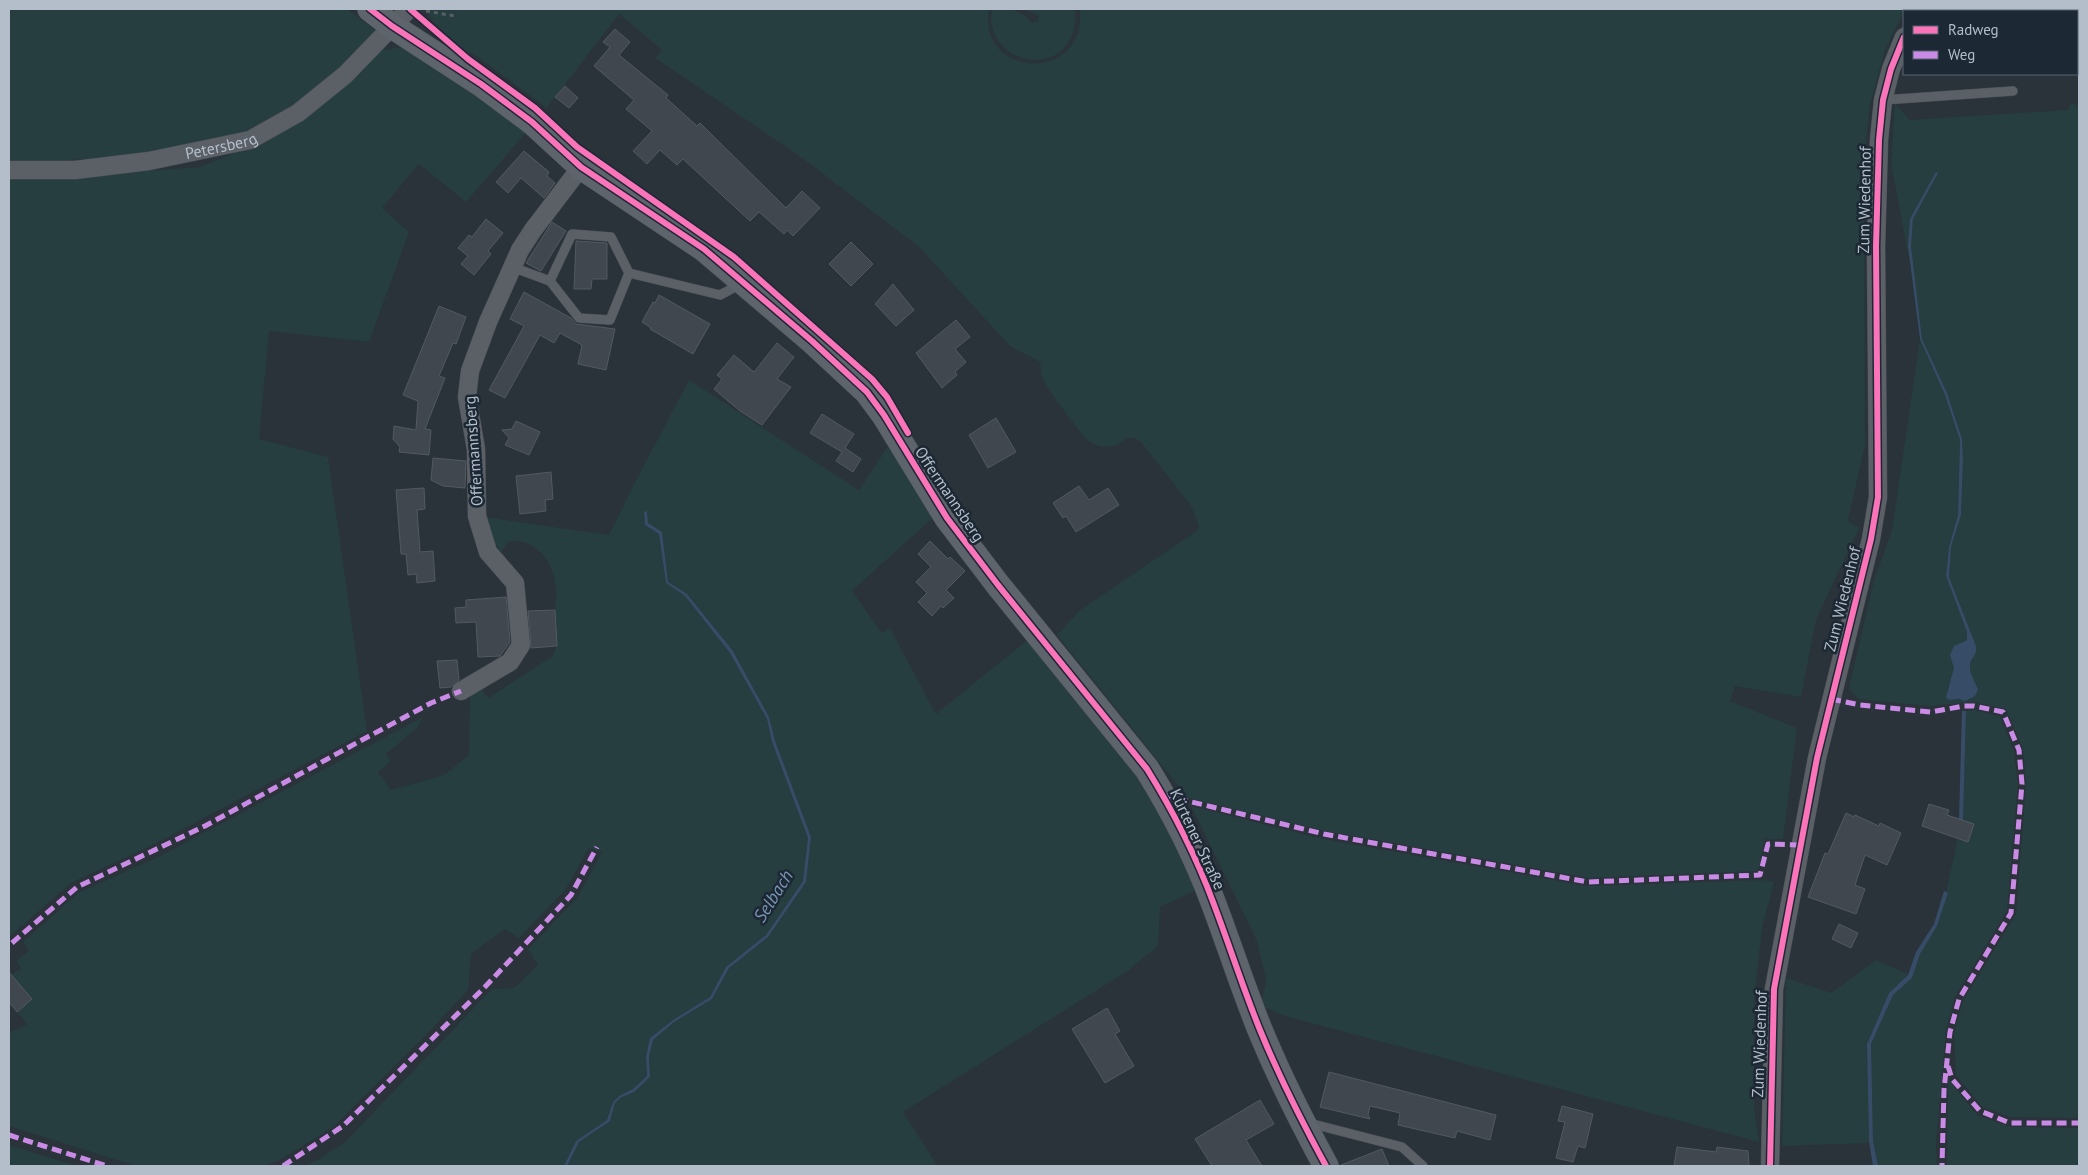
<svg xmlns="http://www.w3.org/2000/svg" width="2088" height="1175" viewBox="0 0 2088 1175" font-family="'PT Sans',sans-serif">
<rect width="100%" height="100%" fill="#2a323a"/>
<!-- green -->
<path fill="#263e40" d="M9,9h338l29,22c-27,37 -97,92 -141,106 -28,8 -57,12 -86,16 -47,6 -93,9 -140,7z
M429,9h560c-12,69 98,76 91,0h825l-20,41 -15,54 -6,55 1,286 -17,76 11,7 -43,92 -15,77 -66,-11 -5,15 67,27 -14,111h-18l-7,32 -169,7 -264,-47 -137,-33 -131,-163 23,-25 118,-80 1,-4 -8,-20 -50,-64c-17,-12 -18,6 -35,5 -8,0 -15,-4 -21,-9 -7,-8 -40,-52 -43,-61 -2,-5 -1,-10 -2,-15l-30,-16 -90,-98 -115,-88 -150,-102 7,-8 -43,-36 -72,94 -76,-56 -2,5 -38,-38 -3,-6z
M992,9c19,0 27,-1 40,14l6,-2 1,-6 -17,-6h52c3,9 1,18 -2,26 -18,46 -90,23 -80,-26z
M405,47l123,83 -62,72 -47,-38 -37,44 27,24 -40,110 -100,-11 -10,108 69,18 39,274 -212,113 -84,39 -62,54v-759l108,-5 83,-6 42,-17 88,-53 52,-47z
M2072,103l7,3v1012l-69,-1 -28,-10 -26,-32 -2,-42 9,-32 53,-87 10,-130 -3,-35 -17,-40 -32,-7 -44,4 -72,-7 -9,-11 25,-108 18,-50 28,-191 25,56 15,45 -2,75 -9,32 -3,29 21,56v7l-13,8 -2,13 2,8 -1,10 -6,11 7,11 6,-1 18,-10c-3,-7 -9,-16 -8,-24 1,-9 7,-8 6,-19l-27,-69 2,-30 10,-32 2,-56 -1,-20 -15,-46 -25,-54 -11,-93 2,-27 25,-45 -28,45 -2,27 4,29 -21,-112 4,-59 15,16 157,-10z
M689,380l170,110 31,-47 45,73 -83,75 30,42 8,-5 46,86 93,-75 116,147 52,104 -37,17 -2,39 -29,24 -226,142 35,54h-371l12,-24 31,-21 5,-18 5,-5 14,-6 16,-15 -1,-20 4,-17 21,-18 38,-23 17,-31 39,-31 38,-55 5,-45 -36,-96 -6,-24 -36,-66 -46,-57 -19,-12 -6,-50 -14,-9 -1,-11 -3,-1 1,14 14,9 7,49 19,13 45,57 37,66 5,23 36,96 -5,43 -37,54 -40,32 -16,30 -37,23 -23,18 -4,19 1,19 -14,13 -14,7 -6,6 -6,18 -31,21 -12,25h-257l37,-23 148,-154 22,-1 24,-23 -10,-16 49,-51 25,-46 -13,-4 -23,41 -47,49 -14,-9 -34,25 -3,36 -45,48 -91,90 -54,33 -13,5h-129l-127,-40v-93l18,-9 -10,-12 15,-13 -20,-24 9,-7 -5,-7 13,-11 -6,-8 55,-49 82,-37 263,-139 -5,10 -32,27 5,7 -13,11 13,18 53,-15 25,-20 1,-61 10,-7 8,11 65,-42c6,-15 2,-30 2,-46 0,-8 2,-15 1,-23 -3,-25 -20,-50 -48,-45l-7,10 -10,-15 -7,-20 125,18 25,-51z
M1974,710l26,6 14,35 4,33 -11,127 -52,86 -9,34 -10,114 1,21h-59l-5,-25 -2,-97 22,-49 19,-17 8,-24 17,-28 11,-33 -2,-1 12,-54 10,3 6,-16 -11,-4 3,-110z
M1191,806l132,33 265,47 176,-6 10,2 -12,46 -8,73v106l5,35 -478,-127 -16,-8 -3,-7 4,-20 -9,-39z
M1876,960l32,14 -19,19 -22,51 2,99 -87,3 4,-168 45,15z
M1948,1079l29,36 34,12 68,1v38h-132z
M9,1145l68,21h-68z"/>
<!-- water -->
<path fill="#374d67" d="M1936,172l2,1 -25,46 -2,27 11,93 25,54 15,46 1,20 -2,56 -10,32 -2,30 27,69c1,12 -5,10 -6,19 -1,8 5,17 8,24l-3,7 -10,5 -5,-2 -11,1 -3,-3 8,-29 -4,-13 4,-9 13,-6v-8l-21,-56 3,-29 9,-32 2,-75 -15,-45 -25,-56 -12,-93 2,-27z
M647,511l1,12 14,9 6,50 19,12 46,57 36,66 6,24 36,96 -5,45 -38,55 -39,31 -17,31 -38,23 -21,18 -4,17 1,20 -16,15 -14,6 -5,5 -5,18 -31,21 -12,24h-3l12,-25 31,-21 6,-18 6,-6 14,-7 14,-13 -1,-19 4,-19 23,-18 37,-23 16,-30 40,-32 37,-54 5,-43 -36,-96 -5,-23 -37,-66 -45,-57 -19,-13 -7,-49 -14,-9 -1,-13z
M1962,711h4l-3,110 -4,-2z
M1944,891l4,2 -11,33 -17,28 -8,24 -19,17 -22,49 2,97 5,25h-5l-4,-25 -2,-97 22,-51 19,-18 8,-23 18,-28z"/>
<!-- building -->
<path fill="#41474e" stroke="#525961" d="M615,29l15,13 -11,13 49,40 -2,3 31,28 3,-3 86,85 16,-17 18,17 -27,28 -6,-6 -3,4 -25,-22 -9,9 -67,-62 -6,6 -17,-15 -13,14 -14,-13 19,-20 -26,-22 8,-9 -40,-34 16,-19 -7,-5z
M565,86l13,12 -9,10 -14,-11z
M524,151l25,21 -2,4 8,7 -11,15 -23,-20 -13,15 -12,-11z
M486,219l17,14 -15,18 3,3 -17,21 -13,-11 7,-8 -10,-8 11,-13 3,2z
M552,222l14,9 -25,40 -15,-8z
M576,241l31,2v36h-15l-1,10h-17z
M851,242l22,22 -22,22 -22,-22z
M893,284l21,26 -18,16 -21,-22z
M524,292l47,26 5,6 39,5 -9,41 -28,-6 4,-19 -22,-12 -6,10 -14,-8 -35,63 -16,-8 35,-64 -14,-7z
M659,295l51,29 -17,30 -43,-25 1,-1 -9,-6 11,-20 2,1z
M439,306l27,11 -10,27 -3,-1 -14,33 6,2 -20,51 6,1 -2,25 -30,-3 1,-5 -7,-8 1,-13 22,4 2,-29 -15,-6z
M956,320l14,17 -15,12 11,13 -11,10 2,3 -15,13 -26,-35z
M777,343l17,14 -17,22 14,8 -29,38 -22,-14 -26,-22 8,-10 -5,-4 17,-20 20,17z
M822,414l32,20 -9,14 16,11 -8,13 -17,-11 6,-9 -32,-19z
M996,418l20,34 -28,16 -19,-33z
M516,421l24,11 -11,23 -24,-10 4,-7 -7,-8 10,-1z
M433,458l33,3 -1,27 -22,-2 -12,-6z
M551,472l2,27 -8,1 1,11 -26,3 -4,-38z
M1079,486l10,14 19,-12 11,17 -43,27 -10,-16 -3,2 -10,-15z
M424,488l1,21 -8,1 3,42 13,-1 2,30 -18,2 -1,-9 -8,1 -2,-21h-5l-5,-64z
M930,541l18,18 2,-2 15,14 -19,19 8,8 -11,10 -2,-2 -9,10 -14,-14 9,-9 -11,-11 15,-15 -13,-13z
M506,597l4,45 -10,14 -22,1 -2,-35 -20,1 -1,-15 11,-1v-7z
M555,610l2,36 -26,2 -3,-37z
M457,660l2,20 -8,7 -11,1 -3,-27z
M1929,804l20,6 -2,5 27,9 -6,18 -46,-16z
M1846,813l8,4 1,-2 24,11 1,-3 21,10 -14,32 -22,-10 -10,30 10,4 -9,25 -48,-17 17,-44 3,1z
M1839,924l19,9 -7,15 -19,-9z
M9,972l23,27 -15,13 -8,-10z
M1107,1008l13,23 -5,3 19,32 -29,17 -33,-54z
M1329,1072l167,43 -6,25 -33,-9 -2,7 -57,-13 2,-12 -30,-7 -2,9 2,4 -50,-12z
M1260,1100l14,24 -28,16 16,26h-50l-17,-27z
M1562,1106l31,8 -8,34 -7,-2 -5,16 -17,-4 9,-36 -7,-1z
M1677,1147l39,5 1,-5 31,4 1,15h-75z
M1382,1149l7,17h-48v-1z"/>
<g fill="none" stroke-linecap="round" stroke-linejoin="round">
<!-- lane casing -->
<g stroke="#494e54" stroke-width="10">
<path id="lane" d="M1883,100l130,-9
M512,267l38,14 22,-47 39,3 18,36 91,22 21,-11
M550,281l29,37 31,2 19,-47
M1309,1123l93,24 21,19"/>
</g>
<!-- street casing -->
<g stroke="#494e54" stroke-width="19">
<g id="street">
<path d="M1917,11l1,-2"/>
<path id="s1" d="M9,170h66l74,-9 101,-21 48,-27 47,-38 64,-66"/>
<path d="M461,691l49,-29 11,-17 -6,-62 -27,-31 -11,-36 -1,-67 -9,-52 3,-26 18,-49 32,-72 13,-20 48,-63"/>
<path d="M1770,1166l4,-177 43,-231 54,-219 7,-42 -2,-251 3,-106 4,-40 8,-31 13,-32"/>
</g>
</g>
<!-- secondary casing -->
<g stroke="#494e54" stroke-width="26">
<path id="secondary" d="M370,9l22,17 89,58 51,38 49,45 123,82 108,92 55,51 17,23 63,103 51,67 149,184c26,42 49,87 66,133 16,42 30,86 47,128 19,46 42,92 66,136"/>
</g>
<!-- path -->
<path stroke="#585f65" stroke-width="3" stroke-dasharray="4 4" stroke-linecap="butt" d="M426,11l29,5"/>
<!-- lane -->
<use href="#lane" stroke="#5b6067" stroke-width="9"/>
<!-- street -->
<use href="#street" stroke="#5b6067" stroke-width="18"/>
<!-- secondary -->
<use href="#secondary" stroke="#5e646c" stroke-width="25"/>
<!-- quiet -->
<path stroke="#ca8be6" stroke-width="5" stroke-dasharray="10 5" stroke-linecap="butt" d="M1831,699l29,6 71,7 33,-6h10l29,6 16,38 3,34 -11,129 -52,86 -9,33 -6,58 -2,76
M1163,795l161,39 264,48 172,-7 8,-31 33,1
M12,943l65,-56 128,-61 157,-86 69,-37 30,-12
M1948,1066l4,13 28,32 30,12h69
M9,1135l98,31
M283,1166l60,-40 141,-138 87,-93 26,-48"/>
<!-- cycleway casing -->
<g stroke="#1d2835" stroke-width="9">
<path id="cycleway" d="M370,9l22,17 89,58 51,38 49,45 123,82 108,92 55,51 17,23 63,103 51,67 149,184c26,42 49,87 66,133 16,42 30,86 47,128 19,46 42,92 66,136
M410,9l58,50 67,49 42,39 157,110 138,122 15,18 21,36
M1770,1166l4,-177 43,-231 54,-219 7,-42 -2,-251 3,-106 4,-40 8,-31 13,-32"/>
</g>
<!-- cycleway -->
<use href="#cycleway" stroke="#fb73b8" stroke-width="6"/>
</g>
<g text-anchor="middle" dominant-baseline="central" stroke-width="5" stroke-linejoin="round" paint-order="stroke">
<!-- street labels -->
<g font-size="16" fill="#b4becb" stroke="#1d2835">
<text stroke="none"><textPath href="#s1" startOffset="214">Petersberg</textPath></text>
<text transform="translate(1864 200) rotate(-89)">Zum Wiedenhof</text>
<text transform="translate(473 451) rotate(-94)">Offermannsberg</text>
<text transform="translate(950 494) rotate(56)">Offermannsberg</text>
<text transform="translate(1842 599) rotate(-76)">Zum Wiedenhof</text>
<text transform="translate(1198 839) rotate(65)">Kürtener Straße</text>
<text transform="translate(1759 1044) rotate(-88)">Zum Wiedenhof</text>
</g>
<!-- water labels -->
<g font-size="18" font-style="italic" fill="#7a96b4" stroke="#1d2835">
<text transform="translate(773 896) rotate(-58)">Selbach</text>
</g>
</g>
<!-- border -->
<rect width="2088" height="1175" fill="none" stroke="#b4becb" stroke-width="20"/>
<!-- legend -->
<rect x="1903" y="10" width="175" height="65" fill="#1d2835" stroke="#596471"/>
<rect x="1913" y="26" width="25" height="8" fill="#fb73b8" stroke="#596471"/>
<text x="1948" y="35" font-size="15" fill="#b4becb">Radweg</text>
<rect x="1913" y="51" width="25" height="8" fill="#ca8be6" stroke="#596471"/>
<text x="1948" y="60" font-size="15" fill="#b4becb">Weg</text>
</svg>
